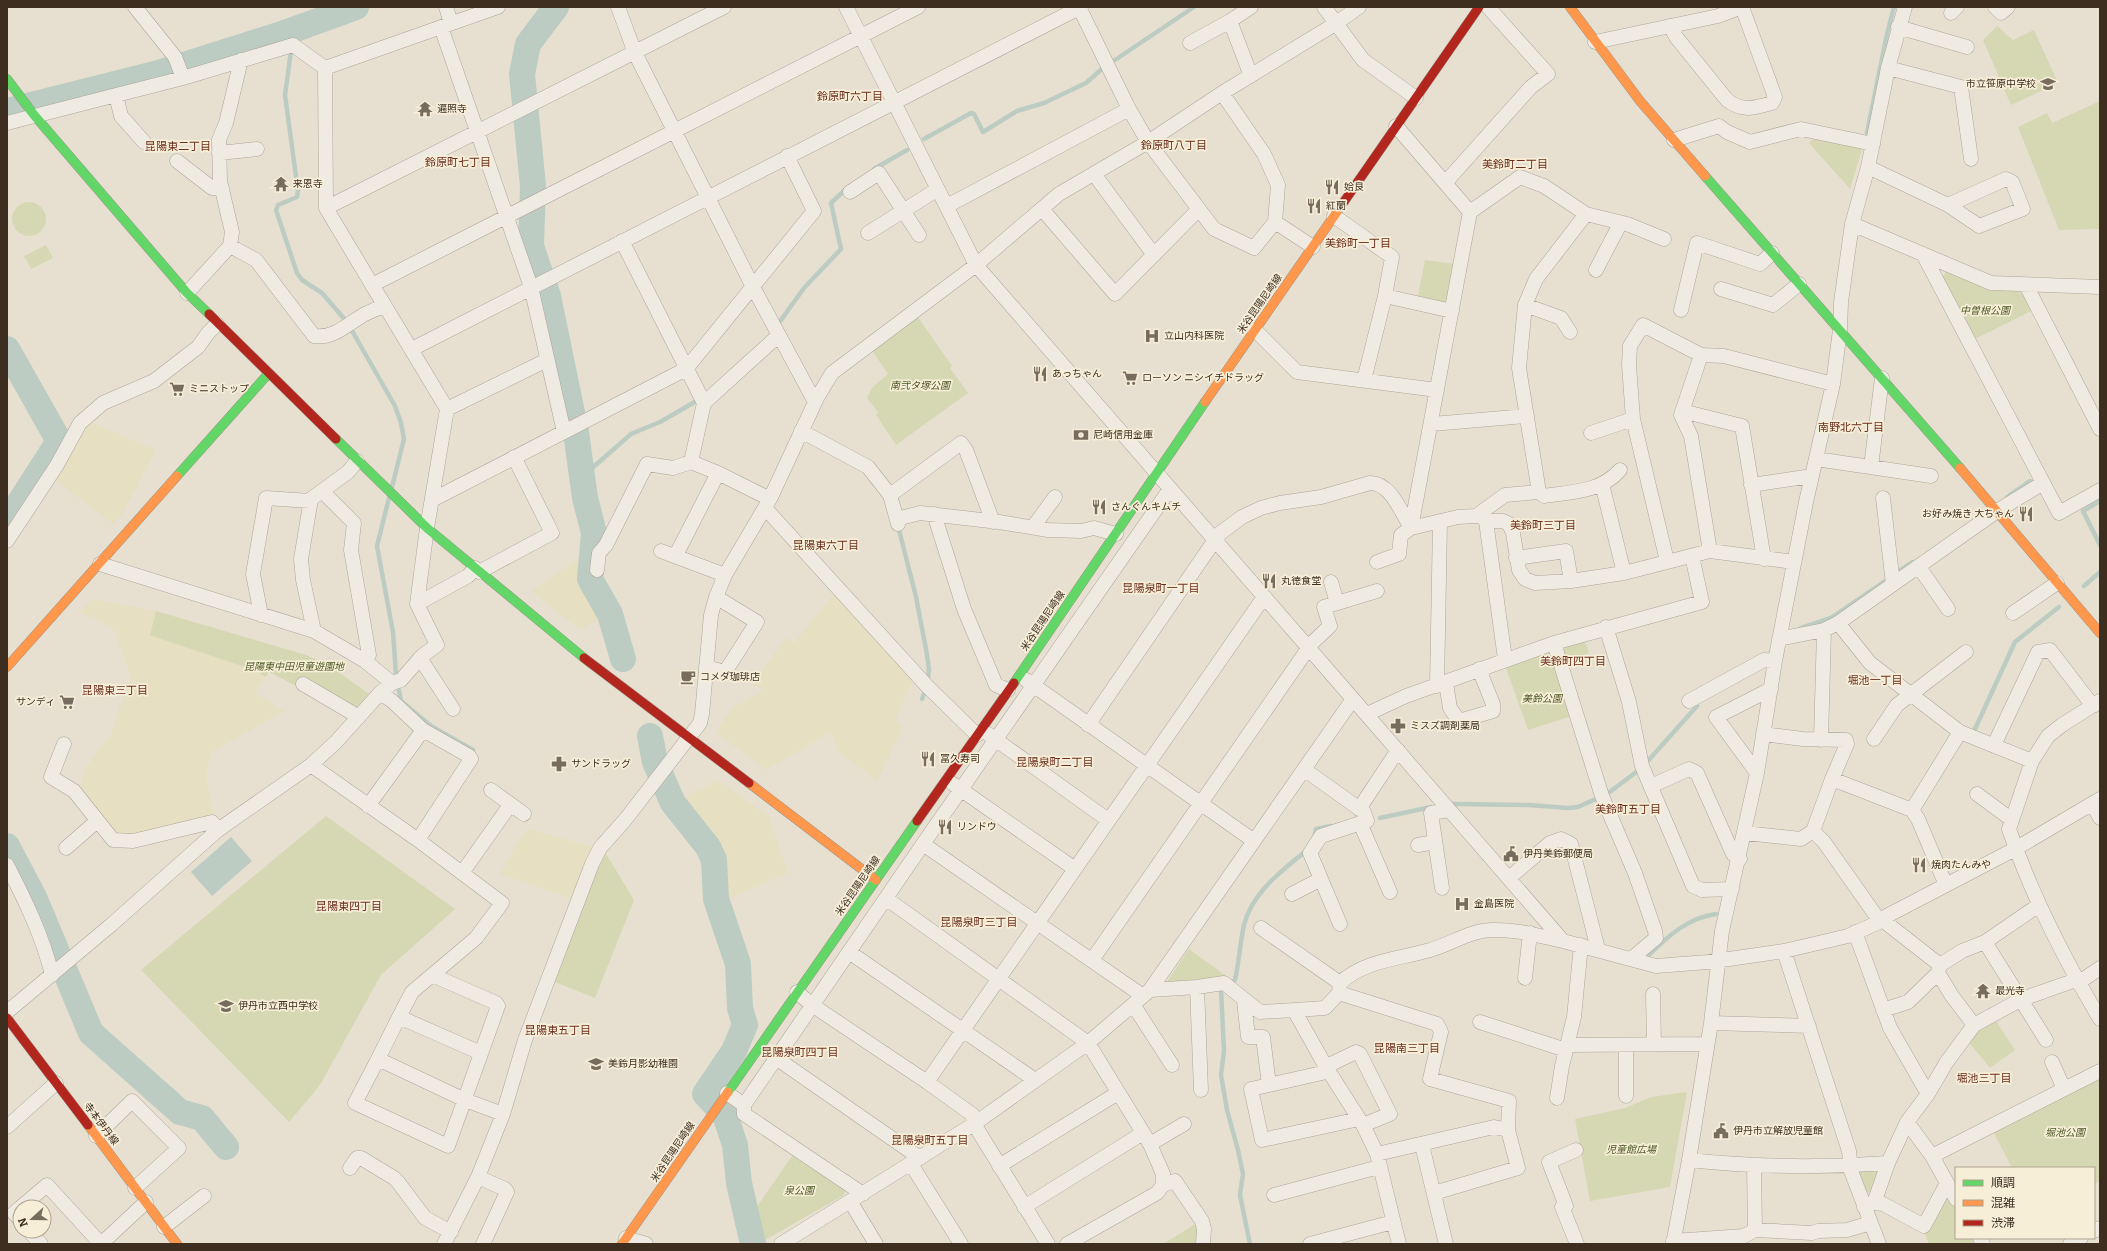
<svg xmlns="http://www.w3.org/2000/svg" width="2107" height="1251" viewBox="0 0 2107 1251" font-family="Bitter,'Noto Sans JP',serif">
<rect width="100%" height="100%" fill="#e7e0d1"/>
<!-- farmland -->
<path fill="#e6dfc2" d="M93,423l63,27 -33,63 -10,11 -57,-43 27,-52z
M579,558l7,3 -1,18 2,10 18,27 -25,14 -49,-39z
M835,592l78,88 -18,40 8,7 -26,54 -39,-30 -8,-18 -64,37 -51,-38 16,-23 33,-19 -12,-5 34,-48 8,6z
M93,599l63,12 -6,24 106,36 10,6 -11,16 29,18 -73,42 -5,23 8,39 -69,19h-31l-34,-45 4,-19 27,-36 8,-26 11,-23 -2,-17 -15,-40 -35,-16z
M718,780l51,37 19,56 -67,29 -2,-7 2,-28 -4,-13 -9,-14 -17,-18 -14,-22z
M529,829l65,18 -22,52 -72,-25 22,-39z"/>
<!-- green -->
<path fill="#d6d7b3" d="M1997,26l16,14 21,-10 24,53 -47,22 -28,-65z
M2100,101v128l-41,1 -41,-103 29,-14 5,10z
M1817,136l46,10 -13,43 -41,-46z
M12 219a17 17 0 1 1 34 0a17 17 0 1 1-34 0Z
M46,245l7,13 -22,11 -7,-13z
M1425,260l30,4 -6,39 -32,-3z
M1947,270l43,21 26,-1 7,5 8,16 -56,28 -33,-61z
M915,313l37,53 -2,2 18,25 -72,52 -20,-30 2,-3 -11,-14 5,-10 16,-14 -19,-28z
M156,611l150,44 21,9 45,32 -12,16 -62,-25 -29,-15 -3,5 -10,-6 -106,-36z
M1584,638l5,15 -24,8 -3,-11 2,-5z
M1546,651l5,2 21,63 -44,14 -23,-65z
M326,816l129,93 -74,66 -61,110 -31,37 -148,-152z
M605,852l29,48 -39,98 -40,-16 38,-110z
M1189,949l37,27 -60,7z
M1994,1018l21,32 -25,18 -23,-28z
M2100,1077v104l-6,3v-16h-82l-19,-37z
M1687,1092l-17,95 -80,14 -15,-82 50,-11 26,-11z
M792,1156l53,34 -1,5 -79,45 -9,-32z
M1881,1168l-11,24 -6,2 -7,-21 4,-4z
M1947,1194l9,15v29h17l3,6h-47l-5,-13z
M1197,1223l10,21h-44z"/>
<!-- water -->
<path fill="#bcccc2" d="M231,837l21,24 -40,35 -21,-24z"/>
<g fill="none" stroke-linecap="round" stroke-linejoin="round">
<!-- stream -->
<path stroke="#bcccc2" stroke-width="4.5" d="M291,30v21l-6,44 13,96 -1,6 -19,8 -2,5 21,63 5,7 20,13 25,29 48,84 6,17 3,16 -12,48
M1112,62l82,-55
M1867,133l20,-99 7,-27
M924,139l47,-26 3,1 9,18 34,-21 27,-8 42,-20 18,-16
M874,169l33,-19
M776,327l28,-39 37,-39 -10,-46 16,-15
M582,477l49,-43 29,-12 40,-23
M2007,497l23,-16
M389,498l-12,48 16,86 3,43 5,26 30,25 42,24
M2100,501l-17,10 17,34
M898,526l18,71 10,52 3,20 -2,17 -5,13
M1896,573l17,-11
M2084,586l16,-14
M1801,628l30,-10 57,-39
M1975,729l40,-87 44,-35
M1646,763l51,-57
M1607,794l32,-24
M1454,804l75,1 39,3 10,-1 20,-9
M1380,818l51,-11
M1314,838l2,-9 15,-3
M1649,955c20,-20 39,-37 67,-41
M1250,1244l-10,-49 3,-21 -5,-24 -11,-40 -6,-35 3,-24 -3,-62 14,-9c4,-18 5,-37 9,-55 8,-33 38,-54 63,-75"/>
<!-- river -->
<path stroke="#bcccc2" stroke-width="26" d="M556,7l-28,37 -6,30 11,112 -2,60 17,50 28,136 9,66 9,35 -4,46 20,35 13,45
M7,111l155,-39 120,-38 74,-27
M7,349l52,92 -52,81
M650,736l5,26 18,41 35,44 6,13 2,39 22,65 2,44 5,17 -11,26 -29,43 20,21 10,30 4,38 14,61
M7,846l27,51 57,136 89,79 22,6 24,29"/>
<!-- street casing -->
<g stroke="#ada599" stroke-width="15">
<path id="street" d="M135,7l40,50 8,21
M446,7l5,16
M618,7l17,46 118,234 62,115
M846,7l130,258 377,434
M1079,7l50,102 19,33 66,87 40,19 21,-26
M1324,7l39,53 53,38
M1995,7l6,6 7,-6
M1951,13l6,-6
M1230,21l21,-14
M1670,26l6,11 51,63c15,12 28,8 45,3l3,-6 -33,-90
M441,27l90,260 33,145
M1898,27l69,20
M1595,42l123,-26 24,-9
M1190,43l40,-22 21,55
M241,60l-15,63 -7,17 1,41 12,51 -2,14 26,14 58,76c20,3 35,-13 51,-22 6,-3 13,-6 20,-8l62,103
M325,68l1,140 46,77 546,-278
M1888,68l73,19 10,72
M1222,93l42,61 14,31 -3,37 38,25
M116,95l5,21 23,26
M7,123l176,-45 110,-33 32,23 173,-61
M1396,126l74,86
M1674,140l45,-14 8,6 23,10 51,-13 72,15
M219,153l38,-4
M177,161l35,27h10
M1868,167l80,38 31,21 44,-17 -11,-27 -6,-3 -58,26
M1094,174l60,81
M1445,183l86,-96 17,-13 -60,-67
M850,192l29,-19 40,62
M947,206l182,-97
M326,208l398,-201
M1042,209l73,85 84,-85
M1586,214l41,10 37,15
M1334,216l58,41 -7,39 -21,84
M1852,224l139,59 109,4
M868,233l70,-44
M622,241l82,162 -13,59
M1923,254l136,259 41,-23
M1596,270l24,-46
M372,285l13,21
M2026,285l74,144
M1721,289l52,16 26,-21
M187,293l43,-47
M1385,296l67,15
M1525,305l36,13 9,14
M1681,310l16,-67 63,21 12,-11
M1255,330l42,42 140,18
M412,349l669,-342
M1701,355l-20,60 10,21 19,115
M704,403l75,-68
M1682,411l60,15 22,133
M1432,424l95,-8
M801,431l67,36 22,28 8,29
M1591,433l42,-14
M1816,459l115,17
M1871,467l11,-89
M1602,484l22,89
M1751,485l61,-9
M322,491l32,32 -3,27 18,105 -4,6
M1539,492l5,4c27,-4 57,-4 76,-26
M890,495l71,-52 5,7 27,72
M1883,498l10,86
M432,500l254,-131 128,-158 -27,-55
M765,508l162,178 50,49
M934,514l30,95 32,76 12,5
M1479,514l7,7 19,138
M897,519l23,-6 79,9 49,8 33,1 13,-3 22,6
M1486,521h17l6,3 4,9 6,37 6,9 10,4 36,-2 53,-8 86,-22 84,11
M1033,527l22,-30
M7,541l50,-76 23,-42 23,-20 51,-22 44,-34 10,-14 9,-9
M661,551l64,24
M676,555l42,-82
M1516,558l50,-7 5,30
M1667,561l-34,-142 -4,-54 1,-19 13,-21 58,30 23,1 109,28
M100,564l214,67 51,30 27,22
M1919,567l29,42
M597,570l2,-17 7,-8 41,-81 26,4 18,-6 27,11 52,26
M479,572l73,-39 -38,-76
M1331,582l6,21
M417,604l51,-28 7,-8
M2013,613l44,-30
M261,615l-8,-41 13,-76 44,3
M1838,623l159,-112 46,-28
M1606,627l23,75 13,64 51,120 9,4 30,-1
M314,631l-11,-51 -2,-21 10,-60 37,-27 9,-11
M1779,639l45,-9 14,-7 32,40 90,69 72,29 16,-25 14,-11 38,-24
M1554,643l48,153 33,77 20,58 1,7 -25,21
M420,658l33,51
M706,667l19,5 32,-50 -41,-25
M1026,680l228,161
M1446,683l4,25 9,13 34,-10v-7l-14,-35
M303,684l56,33
M1437,686l3,-164
M380,693l12,8 31,29 46,26 2,3 -53,81
M1689,701l75,-41 11,1
M1367,714l39,-18 148,-53 148,-41 -10,-46
M1088,725l131,-191 23,-17 19,-9 19,-5 41,-6 49,-14c21,0 31,29 41,45l59,-316 50,-35 24,9 42,28 -50,65 -11,26 -6,63 20,124 -34,3 -29,21 -18,1 -47,11 -10,7 -2,19 -22,8
M988,734l120,86
M1763,734l40,5 43,1 1,4 -15,35 80,31
M1874,739l23,-34 69,-53
M1821,740l3,-110
M64,744l-13,33 23,14 39,49 20,1 79,-19 6,8
M1994,745l44,-93 12,-2 43,56
M2032,761l-23,68c23,67 55,130 91,190
M311,765l107,75 84,63 -26,35 -64,54 -13,25 82,36
M1305,770l59,42 3,9 -46,15 -11,17 30,71
M1757,773l-41,-56 55,-28
M953,784l122,85
M1651,786l38,-17 8,4 36,81 7,5
M491,790l33,24
M1977,794l35,26
M2093,805l7,13
M368,806l55,-76
M1359,809l39,-59
M1360,823l30,69
M1813,831l19,-52
M1745,833l56,6 12,-8 11,11 55,78 6,2 55,43
M1418,845l17,-3
M66,848l31,-27
M7,865c18,35 36,72 45,110
M462,873l48,-68
M1509,878l41,-35 11,-4 10,5 27,105
M1946,885l-28,-66 -6,-9 48,-78
M1442,888l-11,-75 18,-3
M1292,894l29,-15
M887,899l201,144 62,101 13,30v11l-6,8 -90,51
M1261,928l79,55
M1855,932l35,96 38,66
M1985,942l61,98
M1784,951l65,200 2,20 28,73
M849,952l186,128
M1092,960l220,-317 18,-17 -6,-19 53,-16
M1938,973l14,23 22,29
M432,975l64,28 2,3 -50,140 -93,-43 23,-44 87,41 38,14
M1525,978l5,-45
M2078,983l22,-15
M1197,987l4,103
M1150,990l47,-3 27,-4 36,29 34,-2 32,57 37,58 14,29 22,90
M797,992l15,13 115,77 46,33 1,9 74,120
M1339,993l98,31 4,8 -11,47 79,22 -1,29 10,38 -84,25
M1653,994l1,50
M1143,996l-220,-152 247,-355
M1244,1001l4,36h15l6,48 -18,4 11,51 97,-21
M1134,1006l38,59
M1294,1010l31,-2 14,-15 1,-10c25,-23 59,-24 90,-33 21,-6 39,-19 61,-20 25,-1 48,6 72,11
M1883,1010l25,-8 30,-29 2,-8 22,-14 23,-9 54,-37
M7,1012l104,-87 107,-95 93,-65 25,-23 44,-49 12,-10 9,-3 21,-24 15,-11 -20,-41 10,-76 20,-119 100,-49
M1480,1022l86,28
M1711,1023l98,3
M1568,1045l139,-1
M1626,1046v50
M776,1058l144,100
M378,1059l21,-42
M2052,1062l12,27
M927,1082l337,-485
M1269,1085l53,-12 9,-9 25,-12 4,2 30,60 -27,11
M727,1093l17,12v9l119,80
M1557,1098l5,-32 12,-49 7,-72
M744,1105l179,-261
M1907,1122l25,34 24,43
M7,1127l49,-44
M96,1136l36,-35 47,47 -44,40
M1150,1144l34,-20
M1422,1145l24,99
M1576,1150l-27,12 17,44 -4,1 15,37
M1377,1154l117,-27 14,3
M1932,1156l168,-85
M1689,1160c66,7 133,8 199,3
M911,1164l50,80
M1754,1165l1,65
M999,1166l119,-73
M350,1168l7,-10h4l33,20 4,4 27,36 26,14
M478,1177l27,12 2,3 -24,52
M1163,1185l12,-4 27,40 2,8 -1,15
M1274,1195l105,-28
M850,1201l26,43
M1874,1203l9,1 41,22 23,-43
M21,1207l26,-22 54,59
M1024,1207l119,-74
M1864,1207l10,-4 14,-40 19,-41 21,-28 18,-31 28,-38 48,-26 54,-19
M20,1208l-6,5 6,7
M164,1227l40,-31
M29,1231l12,13
M2094,1231l6,-3
M626,1238l20,6
M1980,1238l3,6
M1673,1241l71,-5 11,-6 57,3 6,-2 29,-1 24,-7
M101,1244l45,-42
M444,1244l34,-67 25,-63 22,-74 67,-176 8,-16 25,-28 75,-97 2,-9 9,-99 5,-18 9,-22 45,-76 47,-101 15,-25 144,-108 83,-71 89,-52 74,-49 113,-69 24,-17
M781,1244l193,-120 114,-81 62,-53 203,-291 210,242 93,25 52,-4 76,-11 64,-15 29,-13 2,-3 136,-71 85,-50
M1310,1244l83,-22
M1673,1244l16,-84 22,-137 11,-92 35,-158 18,-112 31,-159 27,-118 7,-54 1,-28 11,-78 16,-57 20,-99 17,-61
M2070,1244l11,-6"/>
</g>
<!-- fast casing -->
<g stroke="#9c958a" stroke-width="10">
<path id="fast" d="M7,79l27,36 153,178 22,21
M1705,176l255,292
M336,439l91,89 157,130
M177,476l91,-102
M1014,683l191,-281
M728,1092l189,-271"/>
</g>
<!-- slow casing -->
<g stroke="#9c958a" stroke-width="10">
<path id="slow" d="M1570,7l70,94 65,75
M1205,402l136,-196
M1960,468l140,165
M7,667l170,-191
M749,783l127,97
M88,1125l89,119
M622,1244l106,-152"/>
</g>
<!-- jam casing -->
<g stroke="#9c958a" stroke-width="10">
<path id="jam" d="M1341,206l138,-199
M209,314l127,125
M584,658l165,125
M917,821l97,-138
M7,1018l81,107"/>
</g>
<!-- street -->
<use href="#street" stroke="#efebe3" stroke-width="14"/>
<!-- fast -->
<use href="#fast" stroke="#63d668" stroke-width="9"/>
<!-- slow -->
<use href="#slow" stroke="#ff974d" stroke-width="9"/>
<!-- jam -->
<use href="#jam" stroke="#b3261e" stroke-width="9"/>
</g>
<!-- icons -->
<defs>
<g id="school-bare" transform="scale(1.2)"><path d="M0-5L7-2L0 1L-7-2ZM-4 1L0 2.5L4 1V4Q0 6-4 4Z" fill="#786c5e" stroke="#f7eed8" stroke-width="2.5" paint-order="stroke"/></g>
<g id="temple-bare" transform="scale(1.2)"><path d="M0-6L5-2H3V0L6.5 2.5H4V6H1.5V3h-3V6H-4V2.5H-6.5L-3 0V-2H-5Z" fill="#786c5e" stroke="#f7eed8" stroke-width="2.5" paint-order="stroke"/></g>
<g id="restaurant-bare" transform="scale(1.2)"><path d="M-5-6h1v4h1v-4h1v4h1v-4h1v5L-1.5 .5V6h-2V.5L-5-1ZM5-6V6H3V1.5H1.5Q1.5-4 5-6Z" fill="#786c5e" stroke="#f7eed8" stroke-width="2.5" paint-order="stroke"/></g>
<g id="hospital-bare" transform="scale(1.2)"><path d="M-5-5h3v3.5h4V-5h3V5h-3V1.5h-4V5h-3Z" fill="#786c5e" stroke="#f7eed8" stroke-width="2.5" paint-order="stroke"/></g>
<g id="supermarket-bare" transform="scale(1.2)"><path d="M-6-5.5h2.5l.6 2H6L4.5 2H-2.5L-4.4-4H-6ZM-1.5 3.2a1.3 1.3 0 1 0 .1 0ZM3 3.2a1.3 1.3 0 1 0 .1 0Z" fill="#786c5e" stroke="#f7eed8" stroke-width="2.5" paint-order="stroke"/></g>
<g id="bank-bare" transform="scale(1.2)"><path d="M-6-4H6V4H-6ZM0-2.3a2.3 2.3 0 1 0 0 4.6a2.3 2.3 0 1 0 0-4.6Z" fill="#786c5e" stroke="#f7eed8" stroke-width="2.5" paint-order="stroke"/></g>
<g id="cafe-bare" transform="scale(1.2)"><path d="M-5.5-4.5H6V0H3Q3 3.5 0 3.5H-2.5Q-5.5 3.5-5.5 0ZM3-3.2v2h1.7v-2ZM-6 4.5H4V6H-6Z" fill="#786c5e" stroke="#f7eed8" stroke-width="2.5" paint-order="stroke"/></g>
<g id="pharmacy-bare" transform="scale(1.2)"><path d="M-2-6h4v4h4v4h-4v4h-4v-4h-4v-4h4Z" fill="#786c5e" stroke="#f7eed8" stroke-width="2.5" paint-order="stroke"/></g>
<g id="civic-bare" transform="scale(1.2)"><path d="M-.6-6.5H3V-4.5H.6V-3L4-1V1h2V6H-6V1h2V-1L-.6-3ZM-1.2 2.5V6h2.4V2.5Z" fill="#786c5e" stroke="#f7eed8" stroke-width="2.5" paint-order="stroke"/></g>
</defs>
<g fill-rule="evenodd">
<use href="#school-bare" x="2048" y="84"/>
<use href="#temple-bare" x="425" y="109"/>
<use href="#temple-bare" x="281" y="184"/>
<use href="#restaurant-bare" x="1332" y="187"/>
<use href="#restaurant-bare" x="1314" y="206"/>
<use href="#hospital-bare" x="1152" y="336"/>
<use href="#restaurant-bare" x="1040" y="374"/>
<use href="#supermarket-bare" x="1130" y="378"/>
<use href="#supermarket-bare" x="177" y="389"/>
<use href="#bank-bare" x="1081" y="435"/>
<use href="#restaurant-bare" x="1099" y="507"/>
<use href="#restaurant-bare" x="2026" y="514"/>
<use href="#restaurant-bare" x="1269" y="581"/>
<use href="#cafe-bare" x="688" y="677"/>
<use href="#supermarket-bare" x="67" y="702"/>
<use href="#pharmacy-bare" x="1398" y="726"/>
<use href="#restaurant-bare" x="928" y="759"/>
<use href="#pharmacy-bare" x="559" y="764"/>
<use href="#restaurant-bare" x="945" y="827"/>
<use href="#civic-bare" x="1511" y="854"/>
<use href="#restaurant-bare" x="1919" y="865"/>
<use href="#hospital-bare" x="1462" y="904"/>
<use href="#temple-bare" x="1983" y="991"/>
<use href="#school-bare" x="226" y="1006"/>
<use href="#school-bare" x="596" y="1064"/>
<use href="#civic-bare" x="1721" y="1131"/>
</g>
<g text-anchor="middle" dominant-baseline="central" stroke-width="3.5" stroke-linejoin="round" paint-order="stroke">
<!-- poi labels -->
<g font-size="10" fill="#3d2e20" stroke="#f7eed8" text-anchor="start">
<text x="2036" y="84" text-anchor="end">市立笹原中学校</text>
<text x="437" y="109">遍照寺</text>
<text x="293" y="184">来恩寺</text>
<text x="1344" y="187">姶良</text>
<text x="1326" y="206">紅蘭</text>
<text x="1164" y="336">立山内科医院</text>
<text x="1052" y="374">あっちゃん</text>
<text x="1142" y="378">ローソン ニシイチドラッグ</text>
<text x="189" y="389">ミニストップ</text>
<text x="1093" y="435">尼崎信用金庫</text>
<text x="1111" y="507">さんぐんキムチ</text>
<text x="2014" y="514" text-anchor="end">お好み焼き 大ちゃん</text>
<text x="1281" y="581">丸徳食堂</text>
<text x="700" y="677">コメダ珈琲店</text>
<text x="55" y="702" text-anchor="end">サンディ</text>
<text x="1410" y="726">ミスズ調剤薬局</text>
<text x="940" y="759">冨久寿司</text>
<text x="571" y="764">サンドラッグ</text>
<text x="957" y="827">リンドウ</text>
<text x="1523" y="854">伊丹美鈴郵便局</text>
<text x="1931" y="865">焼肉たんみや</text>
<text x="1474" y="904">金島医院</text>
<text x="1995" y="991">最光寺</text>
<text x="238" y="1006">伊丹市立西中学校</text>
<text x="608" y="1064">美鈴月影幼稚園</text>
<text x="1733" y="1131">伊丹市立解放児童館</text>
</g>
<!-- street labels -->
<g font-size="10" fill="#3d2e20" stroke="#f7eed8">
<text transform="translate(1260 304) rotate(-55)">米谷昆陽尼崎線</text>
<text transform="translate(1043 621) rotate(-56)">米谷昆陽尼崎線</text>
<text transform="translate(858 886) rotate(-55)">米谷昆陽尼崎線</text>
<text transform="translate(101 1124) rotate(53)">寺本伊丹線</text>
<text transform="translate(673 1152) rotate(-56)">米谷昆陽尼崎線</text>
</g>
<!-- park labels -->
<g font-size="10" font-style="italic" fill="#4d5a26" stroke="#f7eed8">
<text x="1985" y="311">中曽根公園</text>
<text x="920" y="386">南弐タ塚公園</text>
<text x="294" y="667">昆陽東中田児童遊園地</text>
<text x="1542" y="699">美鈴公園</text>
<text x="2065" y="1133">堀池公園</text>
<text x="1631" y="1150">児童館広場</text>
<text x="799" y="1191">泉公園</text>
</g>
<!-- neighbourhood labels -->
<g font-size="11" fill="#6b2e1e" stroke="#f7eed8">
<text x="850" y="96">鈴原町六丁目</text>
<text x="1174" y="145">鈴原町八丁目</text>
<text x="178" y="146">昆陽東二丁目</text>
<text x="458" y="162">鈴原町七丁目</text>
<text x="1515" y="164">美鈴町二丁目</text>
<text x="1358" y="243">美鈴町一丁目</text>
<text x="1851" y="427">南野北六丁目</text>
<text x="1543" y="525">美鈴町三丁目</text>
<text x="826" y="545">昆陽東六丁目</text>
<text x="1161" y="588">昆陽泉町一丁目</text>
<text x="1573" y="661">美鈴町四丁目</text>
<text x="1875" y="680">堀池一丁目</text>
<text x="115" y="690">昆陽東三丁目</text>
<text x="1055" y="762">昆陽泉町二丁目</text>
<text x="1628" y="809">美鈴町五丁目</text>
<text x="349" y="906">昆陽東四丁目</text>
<text x="979" y="922">昆陽泉町三丁目</text>
<text x="558" y="1030">昆陽東五丁目</text>
<text x="1407" y="1048">昆陽南三丁目</text>
<text x="800" y="1052">昆陽泉町四丁目</text>
<text x="1984" y="1078">堀池三丁目</text>
<text x="930" y="1140">昆陽泉町五丁目</text>
</g>
</g>
<!-- border -->
<rect width="2107" height="1251" fill="none" stroke="#3d2e20" stroke-width="16"/>
<!-- legend -->
<rect x="1955" y="1167" width="140" height="72" fill="#f7eed8" stroke="#ada18e"/>
<rect x="1963" y="1180" width="20" height="6" fill="#63d668" stroke="#ada18e"/>
<text x="1991" y="1187" font-size="12" fill="#3d2e20">順調</text>
<rect x="1963" y="1200" width="20" height="6" fill="#ff974d" stroke="#ada18e"/>
<text x="1991" y="1207" font-size="12" fill="#3d2e20">混雑</text>
<rect x="1963" y="1220" width="20" height="6" fill="#b3261e" stroke="#ada18e"/>
<text x="1991" y="1227" font-size="12" fill="#3d2e20">渋滞</text>
<!-- north arrow -->
<g transform="translate(32 1219) rotate(249)"><circle r="19" fill="#f7eed8" stroke="#ada18e"/>
<path d="M0-3L7 15L0 10L-7 15Z" fill="#786c5e"/>
<text y="-6" font-size="11" font-weight="bold" text-anchor="middle" fill="#3d2e20">N</text>
</g>
</svg>
